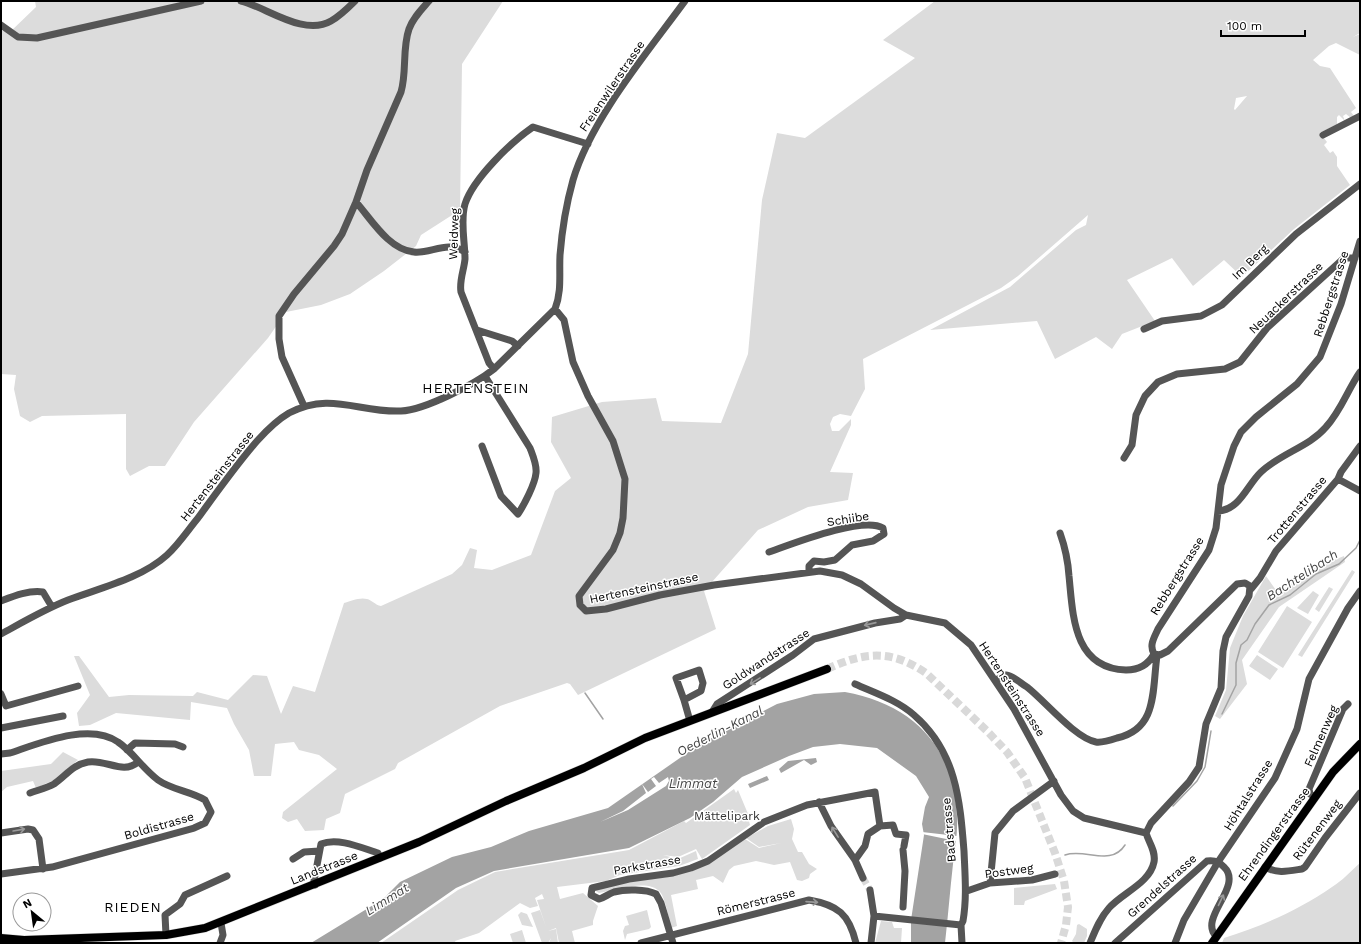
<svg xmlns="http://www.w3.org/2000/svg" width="1361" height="944" viewBox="0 0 1361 944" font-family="'Work Sans',sans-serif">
<rect width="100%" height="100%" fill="#fff"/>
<!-- green -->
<path fill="#dcdcdc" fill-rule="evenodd" d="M35,1h468l-41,63 -2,146 -39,25 -5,11 -32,25 -34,23 -29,11 -35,7 -18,26 -74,84 -29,44h-16l-19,10 -4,-7v-55l-84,2 -12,6 -10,-6 -6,-27 2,-14 -15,-1v-344l8,3 27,-26z
M935,1h425v32l-7,4 7,-3v21l-24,-12 -7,3 -16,14 7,6 10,2 26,40 -5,4 3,4 -3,2 -5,-4 -3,2 2,5 -6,-6 -2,2v7l-17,9 7,9 -3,3 6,8 3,-2 4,6v9l13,19 -56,44 -52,48 -18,-17 -31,26 -21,-28 -45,22 28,41 -33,13 -10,15 -16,-12 -41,22 -18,-38 -107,9 80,-43 66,-57 10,-5 2,-10 -70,61 -17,12 -138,71 2,30 -14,27 -11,-2 -7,3 -3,7 2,7h7l12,-12v6l-21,47 23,1 -5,27 -40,7 -50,23 -54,61 12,38 -138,66 -8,-11 -3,-1 -67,23 -102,57 -3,6 -50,25 -5,19 -14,6 -2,11 -19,1 -8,-12 -9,3 -6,-4 1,-6 54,-43 -18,-14 -20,-5 -5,-8 -19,2 -4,32h-17l-5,-26 -15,-26 -7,-16 -36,-6 -1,18 -74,-7 -26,12 -11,1 -2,-13 13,-18 -16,-39h5l30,41 20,-2 64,1 4,-4 31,8 25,-25 14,1 14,38 12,-28 22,6 29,-89c6,-2 16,-6 23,-4 5,1 8,6 14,7l71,-32 10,-9 8,-17 7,2 -3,18 18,2 39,-15 24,-64 16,-13 -20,-36 1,-25 50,-15 54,-4 6,23 59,2 27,-69 14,-154 15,-67 28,5 110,-80 -32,-18zM1247,96l-12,14 -1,-1 2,-11z
M1344,556l1,6 -66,45 -37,53 5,24 -27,35 -5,-3 11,-26 4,-42 13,-32 23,-40 12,17 36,-25z
M1352,570l3,2 -53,85 -4,-2z
M1329,587l4,2 -14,23 -4,-3z
M1313,591l6,4 -11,19 -11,-6z
M1287,606l25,16 -29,46 -25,-16z
M1257,655l21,14 -8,11 -21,-14z
M63,752l15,8 -24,20 -18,8 -3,-7 -26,6 -6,5v-21l50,-7z
M734,789l2,4 2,-3 13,31h-2l1,4 -48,34 -6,-10 -18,8 -15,-2 15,4 18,-8 2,8 -19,7 -59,9 -14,6 -49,6 3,12 23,-6 15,13 -5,15v4l-21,6 3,12h-16l-3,-15 -8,3 2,4 -2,-4 8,-2 2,14h-9l2,-5 -3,5h-6l-11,-30 9,-3 6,17h2h-2l-9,-27 7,-1 -2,-5 -7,4 3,8 -8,2 -10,-5 -41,30 -24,8 1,2h-75l77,-53 37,-18 134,-22 55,-29 2,2z
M791,819l3,10 -2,10 6,13h4l7,12 8,5 -7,5 -1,4 -7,3 -5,-1 -7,-18 -16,3 -18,-4 -22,5 -5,4 -6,13 -10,-7 -17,4 2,9 -27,6 6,31 -6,2c-2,-9 -6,-31 -11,-36 -12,-14 -47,-1 -61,1l-3,-2 3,-3 36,-7 33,-4 77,-38 14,9 22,-5 -22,4 -13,-9 22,-12z
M1360,863v80h-138l2,-5c38,-12 75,-28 108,-51 10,-6 19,-16 28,-24z
M1055,884l2,5 -32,12 -1,4h-10v-17z
M647,910l4,17 -2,2 -22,5 -2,6 -2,-9 2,-5 4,-1 -3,-9z
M521,912l6,2 6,13 -11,-2 -4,-10z
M881,921l11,1 2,6h8l-1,15h-26z
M1079,924l8,5v7l-3,7h-10l-2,-2 4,-7 1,-9z
M522,930l4,13h-13l-3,-9z"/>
<!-- water -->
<path fill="#a3a3a3" d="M845,692c67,12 109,54 112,124 1,16 -2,32 -4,48 -3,26 -5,53 -8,79h-34v-23l13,-85 -2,-11 3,-17 4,-10 -13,-21 -39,-28 -37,-4 -27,3 -24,9 -47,21 -29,25 -23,16 -61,30 -135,23 -38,17 -79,55h-66l72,-44 17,-17 52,-25 39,-10 38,-16 79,-23 92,-64 77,-40 37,-10z
M816,758l1,4 -6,3 -7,-5 -23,13 -2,-4 9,-8z
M767,776l2,4 -19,8 -2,-4z"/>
<!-- pier -->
<path fill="#fff" d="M654,777l5,6 9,-6 1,4 -3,5 -38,24 -28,12 23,-11 23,-18 -4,-9 6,8 8,-6 -5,-7z
M922,832l35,4 -1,5 -34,-7z"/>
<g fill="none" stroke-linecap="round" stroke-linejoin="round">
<!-- stream -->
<path stroke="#a3a3a3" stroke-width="1.5" d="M585,693l18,26
M1222,714l14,-29v-22l5,-18 6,-5 8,-16 14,-19 21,-10 26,-21 23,-10 17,-16 4,-8
M1173,806l24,-25 8,-14 6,-36
M1065,855c20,-7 46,12 60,-10"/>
<!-- minor-tunnel -->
<path stroke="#d9d9d9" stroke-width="7" stroke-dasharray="7 3.5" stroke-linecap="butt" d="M863,878l7,12"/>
<!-- major-tunnel -->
<path stroke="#d9d9d9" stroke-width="8" stroke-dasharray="8 4" stroke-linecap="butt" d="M827,669c37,-17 64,-20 99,4l61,58 20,21 18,26 30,75 9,28 4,26 -2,18 -5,18"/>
<!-- major casing -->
<g stroke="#dbdbdb" stroke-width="9">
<path id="major" d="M1,938l23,2 142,-5 39,-7 214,-86 87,-41 78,-33 61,-30 182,-69
M1212,943l121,-171 27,-28"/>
</g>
<!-- minor -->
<path stroke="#555" stroke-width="7" d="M241,1c25,6 63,36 90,20 9,-5 17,-13 24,-20
M1,25l17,12 19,1 164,-37
M1323,135l37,-19
M356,202c15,17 33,48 58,50 17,2 33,-12 51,0
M555,309l9,11 9,42 15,34 25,45 12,38 -2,39 -3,15 -7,17 -34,46 1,9 6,6 20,-2 54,-14 54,-10 106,-14 22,4 19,9 33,24 12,7 39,8 26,22 43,64 47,86 12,16 11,7 62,15
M1144,329l18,-8 39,-5 21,-11 74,-71 64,-50
M477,330l35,11 6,5
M494,369l-5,-6 -28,-71c-2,-11 3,-22 4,-33 0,-17 -5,-38 0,-55 8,-25 46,-62 68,-77l55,17
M304,406l-22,-49 -3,-18v-23l15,-22 40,-48 8,-12 14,-32 11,-32 34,-78c6,-20 1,-43 8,-63 4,-11 12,-19 20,-28
M482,446l19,50 17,18c6,-9 17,-30 18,-41 1,-8 -3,-17 -6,-25l-45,-72
M1124,458l8,-13 4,-30 9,-19 13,-14 19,-8 48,-5 15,-7 27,-34 77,-70h11
M1338,479l22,12
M1218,511c22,-1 29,-26 43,-39 20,-19 48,-25 65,-45 15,-16 22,-38 34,-55
M1060,533c5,14 8,28 9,43 4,39 4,92 57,94 13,0 22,-5 28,-16
M769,552c23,-8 93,-36 114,-24l1,6 -11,7 -21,4 -17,15 -11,2 -10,-1 -5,5v6
M1251,589l9,-11 16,-27 62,-72 3,-7 19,-26
M1,601c13,-5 28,-11 42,-9l9,15
M1,634c22,-12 44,-25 67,-34 32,-12 74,-22 99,-45 12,-11 21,-25 31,-37 19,-26 38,-53 59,-77 9,-10 20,-21 32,-28 42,-22 70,0 112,-2 24,-1 74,-27 93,-42l61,-60c7,-18 4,-35 5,-54 2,-25 6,-50 13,-75 18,-61 74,-127 112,-179
M1154,654c-5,-9 0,-16 4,-25l51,-79 7,-22 5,-43 13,-39 7,-14 15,-15 41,-33 23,-27 21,-53 19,-63
M996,680l10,-5c8,1 14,8 21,12 18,14 48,51 69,55 6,1 15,-2 21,-4 41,-9 35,-48 40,-82
M855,684c20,9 42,16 59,31 42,36 46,85 50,136 1,24 3,47 -1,70l-2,4
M1,694l5,12 72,-20
M684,700l-8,-22 23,-8 4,13 -2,8 -17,9 6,21
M712,712l5,-8 76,-49 21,-16 61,-16 25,-4 6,-4
M1,728l62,-12
M127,750l8,-7 40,1 8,3
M1,754l9,-1c30,-10 80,-31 108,-11 15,10 25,27 40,38 14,10 32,11 47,20l6,12 -6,11 -11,5 -142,39 -51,7
M30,793c8,-3 17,-5 24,-9 12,-8 18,-19 34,-22 18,-3 35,13 50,0
M1315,797l-5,-3 -1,-5 34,-80 5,-5
M819,802l12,24 24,34 8,18
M880,826l13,-1 3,9 10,1 -2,11
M1,833l27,-4 5,1 6,9 4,30
M1146,833l5,-10 38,-41 10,-15 7,-43 15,-36 2,-37 3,-14 23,-41 1,-10 -5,-3 -8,1 -69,67 -8,4 -6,-1
M293,859l11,-7 15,-1
M1265,867c12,7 24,4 37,2l3,-2 20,-29 35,-45
M990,883l5,-50 18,-22 41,-30
M315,885l-1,-4 7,-37c17,-7 41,4 57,9l2,5
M870,890l4,26 -3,27
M967,891l23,-8 42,-3 23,-6
M903,907l2,-36 -2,-21
M874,916l87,9
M961,925l1,18
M166,935l-1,-20 15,-11 5,-9 42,-19
M220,943l3,-8 -2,-12
M641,943l168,-43c29,5 40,14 47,43
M673,943l-12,-40 -5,-9c-10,-5 -31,-5 -42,-2 -6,2 -10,6 -15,7l-8,-4 1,-7 37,-9 44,-6 18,-5 17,-7 56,-39 43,-17 68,-13 5,34 -12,8 -3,12 -10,14
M1090,943c5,-12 10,-25 19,-35 13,-15 41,-25 45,-46 2,-11 -5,-19 -8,-29
M1115,943l92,-82c7,-1 12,0 17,6 20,19 -26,51 -8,69
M1175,943l9,-23 34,-58 57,-84 22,-49 12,-50 39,-71 12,-17"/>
<!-- major -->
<use href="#major" stroke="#000" stroke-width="8"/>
</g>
<!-- one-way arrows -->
<defs><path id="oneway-shaft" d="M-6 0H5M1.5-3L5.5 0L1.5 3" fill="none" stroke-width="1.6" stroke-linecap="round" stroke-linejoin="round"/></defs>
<g stroke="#999">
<use href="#oneway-shaft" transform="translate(870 624) rotate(167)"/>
<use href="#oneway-shaft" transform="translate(755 681) rotate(148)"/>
<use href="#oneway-shaft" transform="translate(19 830) rotate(-10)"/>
<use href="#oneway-shaft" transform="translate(835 832) rotate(-122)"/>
<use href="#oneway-shaft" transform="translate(1221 900) rotate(-65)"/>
<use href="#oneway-shaft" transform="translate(812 902) rotate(4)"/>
</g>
<g text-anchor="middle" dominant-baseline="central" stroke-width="3" stroke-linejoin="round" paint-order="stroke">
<!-- street labels -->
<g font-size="12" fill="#000" stroke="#fff">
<text transform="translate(612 86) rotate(-56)">Freienwilerstrasse</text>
<text transform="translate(454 234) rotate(-88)">Weidweg</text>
<text transform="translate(1250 262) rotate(-44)">Im Berg</text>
<text transform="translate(1331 294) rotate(-72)">Rebbergstrasse</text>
<text transform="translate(1286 298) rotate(-44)">Neuackerstrasse</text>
<text transform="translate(217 476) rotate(-52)">Hertensteinstrasse</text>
<text transform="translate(1297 510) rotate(-50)">Trottenstrasse</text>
<text transform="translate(848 519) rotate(-9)">Schiibe</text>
<text transform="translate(1177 576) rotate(-58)">Rebbergstrasse</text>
<text transform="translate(644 588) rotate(-12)">Hertensteinstrasse</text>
<text transform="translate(766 659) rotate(-33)">Goldwandstrasse</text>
<text transform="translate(1012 689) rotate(57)">Hertensteinstrasse</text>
<text transform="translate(1321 736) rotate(-66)">Felmenweg</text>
<text transform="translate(1248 795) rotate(-58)">Höhtalstrasse</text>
<text transform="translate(159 826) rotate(-16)">Boldistrasse</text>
<text transform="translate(949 830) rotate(-95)">Badstrasse</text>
<text transform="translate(1317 830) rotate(-53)">Rütenenweg</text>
<text transform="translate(1274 834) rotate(-54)">Ehrendingerstrasse</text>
<text transform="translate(647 865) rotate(-10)">Parkstrasse</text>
<text transform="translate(324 868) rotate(-22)">Landstrasse</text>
<text transform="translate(1009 871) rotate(-8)">Postweg</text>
<text transform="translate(1162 886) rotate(-42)">Grendelstrasse</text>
<text transform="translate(756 902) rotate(-14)">Römerstrasse</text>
</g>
<!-- park labels -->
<g font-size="12" fill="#333" stroke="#fff">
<text x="727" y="816">Mättelipark</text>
</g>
<!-- water labels -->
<g font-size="13" font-style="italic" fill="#444" stroke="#fff">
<text transform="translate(1302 575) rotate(-33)">Bachtelibach</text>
<text transform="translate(720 731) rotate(-27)">Oederlin-Kanal</text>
<text x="693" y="783">Limmat</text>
<text transform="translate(387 899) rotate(-32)">Limmat</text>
</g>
<!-- quarter labels -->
<g font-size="14" letter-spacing="1" fill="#000" stroke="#fff">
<text x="476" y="388">HERTENSTEIN</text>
<text x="133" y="907">RIEDEN</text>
</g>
</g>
<!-- border -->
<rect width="1361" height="944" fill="none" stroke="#000000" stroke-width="4"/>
<!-- north arrow -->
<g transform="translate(32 912) rotate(331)"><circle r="19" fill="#ffffff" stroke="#999999"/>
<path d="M0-3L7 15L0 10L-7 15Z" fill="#000000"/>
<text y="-6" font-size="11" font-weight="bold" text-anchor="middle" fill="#000000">N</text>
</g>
<!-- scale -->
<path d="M1221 30v6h84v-6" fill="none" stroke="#000000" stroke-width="2"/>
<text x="1227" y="30" font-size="12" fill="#000000" stroke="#ffffff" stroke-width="3" paint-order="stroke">100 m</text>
</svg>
